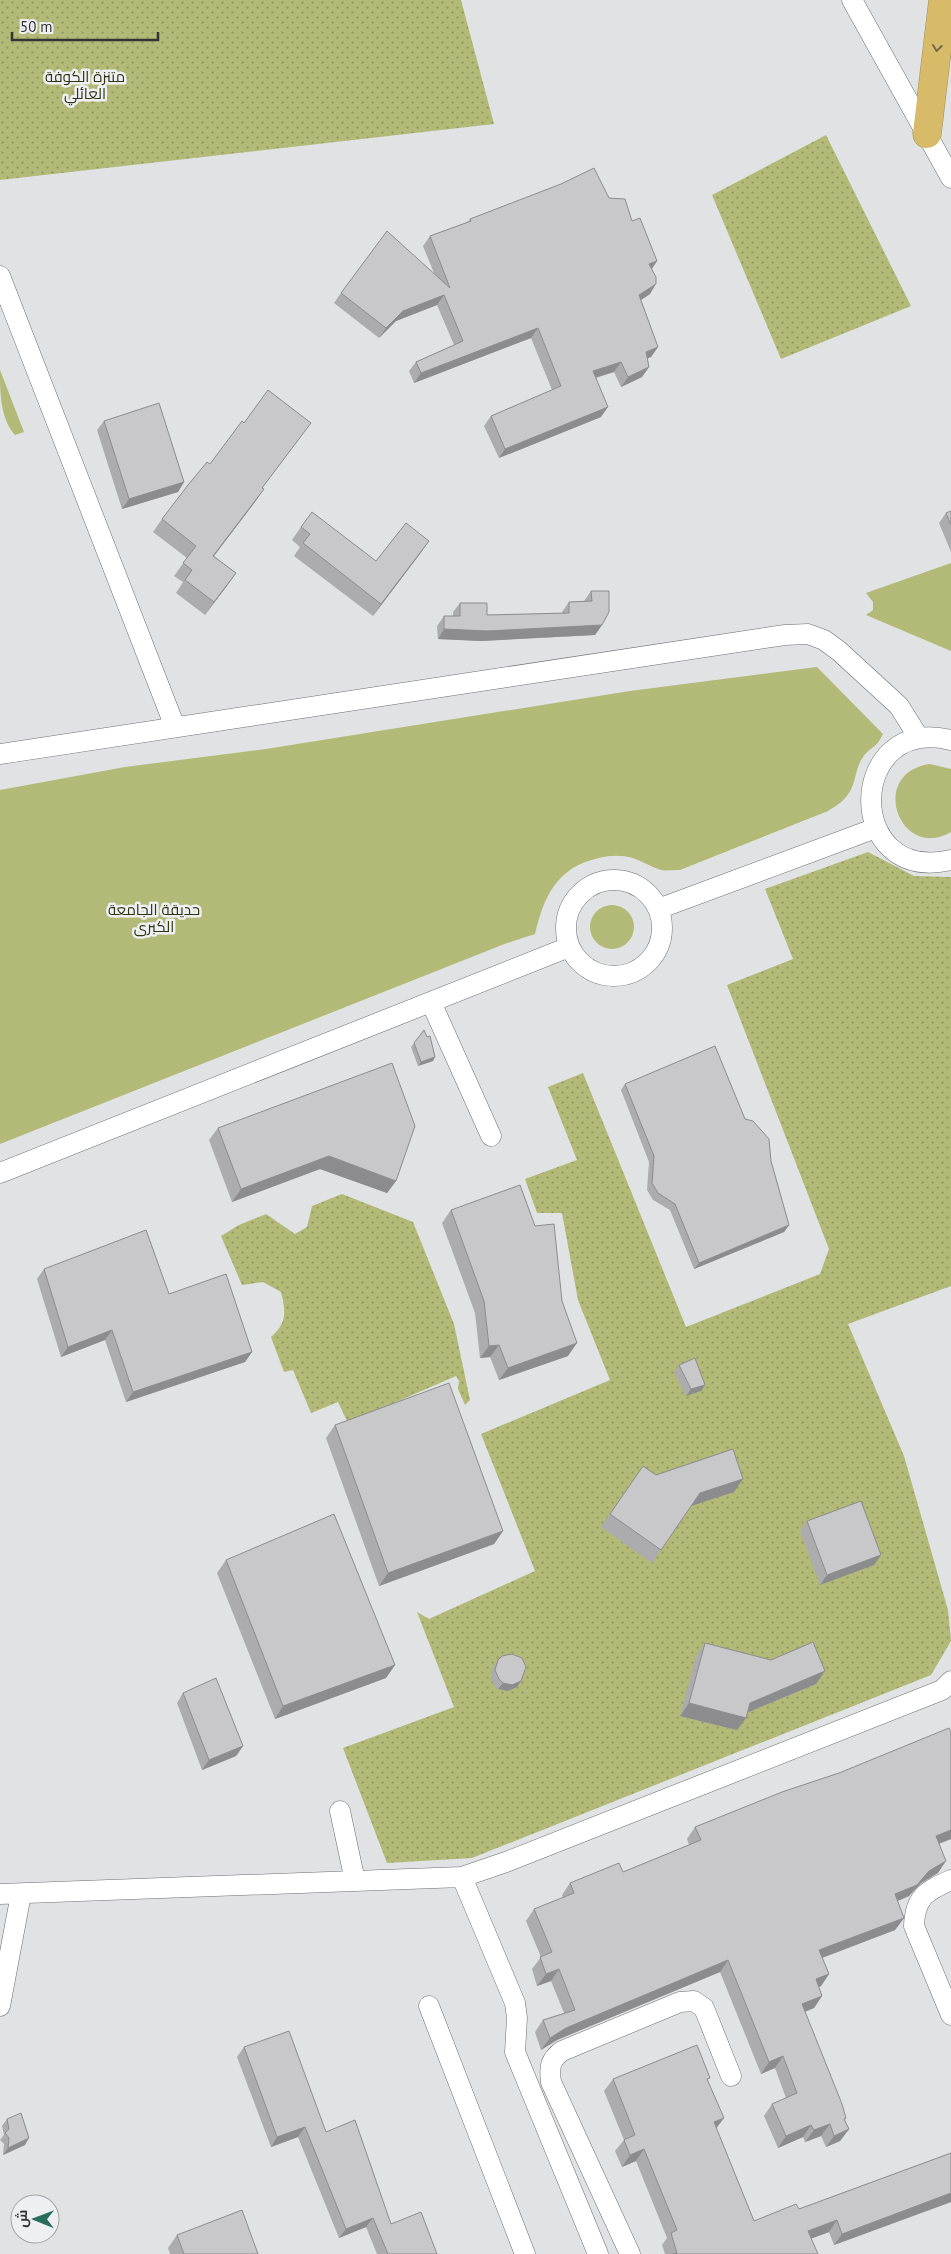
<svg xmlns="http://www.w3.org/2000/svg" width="951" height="2254" viewBox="0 0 951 2254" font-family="'PT Sans',Cairo,sans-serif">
<defs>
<pattern id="grass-dots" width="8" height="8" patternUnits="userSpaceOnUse" patternTransform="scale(1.25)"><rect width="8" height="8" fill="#b3b976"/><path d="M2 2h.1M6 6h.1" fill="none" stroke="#929762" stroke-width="1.8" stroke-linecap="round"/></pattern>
</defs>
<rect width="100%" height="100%" fill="#e0e2e4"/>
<!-- grass -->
<path fill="url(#grass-dots)" d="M0,0h461l33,124 -494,56z
M826,135l85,171 -130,53 -69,-164z
M868,852l46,24 37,1v409l-103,38 56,132 44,154 3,31 -20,34 -459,183 -85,5 -44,-115 111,-41 -37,-95 12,7 106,-48 -54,-137 129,-54 -32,-80 -16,-87h-25l-12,-34 52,-19 -29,-73 35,-14 103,254 134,-53 9,-25 -102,-264 66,-26 -28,-70z
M342,1194l71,28 41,102 16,76 -5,5 -7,-16 1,-8 -3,-5 -108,47 -10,-21 -27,11 -18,-43 -9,2 -13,-35c16,-14 15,-25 10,-45l-18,-10 -21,3 -21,-49 18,-11 27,-11 29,20 12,-7 5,-21z"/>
<!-- garden -->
<path fill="#b3b976" d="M0,370l24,62 -9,3c-15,-17 -15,-43 -15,-65z
M951,563v88l-85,-36 7,-5v-8l-7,-9z
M817,667l66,67c-7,15 -12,12 -20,23 -8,11 -7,26 -14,36 -5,8 -13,13 -21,18l-148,59c-6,0 -14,1 -19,0 -10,-3 -19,-9 -28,-12 -12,-3 -22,-3 -34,0 -42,9 -55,38 -64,76l-28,9 -507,201v-354l125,-23 141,-18 364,-58z
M930,764l21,5v63c-51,30 -84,-59 -21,-68z
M590 927a22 22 0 1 1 44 0a22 22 0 1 1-44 0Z"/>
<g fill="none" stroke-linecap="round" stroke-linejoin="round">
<!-- minor casing -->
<g stroke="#6c6e70" stroke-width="21">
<path id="minor" d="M852,0l99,178
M0,276l175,451
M951,740c-105,-26 -108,145 0,120
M0,754l785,-119 23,-1 16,6 15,11 60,55 20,32
M566 928a48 48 0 1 1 96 0a48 48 0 1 1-96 0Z
M658,909l218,-81
M431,1002l60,134
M0,1173l569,-226
M340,1811l15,70
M462,1877l53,126 2,15 -2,34 83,202
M951,1880c-25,11 -36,17 -37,46l37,89
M0,1894l462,-17 44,-15 436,-172 9,-9
M0,2006l21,-112
M429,2006l96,248
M630,2254l-79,-172c-2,-15 -1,-22 11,-31l118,-49 14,-1 10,7 27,68"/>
</g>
<!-- highway casing -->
<g stroke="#9f8c56" stroke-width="29">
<path id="highway" d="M927,134l16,-134"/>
</g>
<!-- minor -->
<use href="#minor" stroke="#fff" stroke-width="20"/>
<!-- highway -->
<use href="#highway" stroke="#d8bb68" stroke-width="28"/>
</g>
<!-- wall -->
<path fill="#acacaf" d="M609,198l23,23 25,40 -5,8 -2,25 -9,6 17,47 -7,10 -4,1 2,9 -7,10 -21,10 -7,-15 -18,6 5,39 -102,41 -15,-32 7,-10 61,-26 -21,-52 -117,45 -5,-12 7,-9 38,-17 -17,-40 -41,16 -17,17 -45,-35 7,-10 93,-20 -11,-27 7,-10 38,-14 2,-3z
M104,421l80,61 -6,10 -56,17 -25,-79z
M244,423l58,12 -40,53 2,1 -9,13 -41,54 22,17 -31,42 -29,-22 7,-11 -9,-6 13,-18 -34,-26 9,-13 48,-55z
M951,511v41l-12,-29 7,-10z
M301,527l75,34 53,-20 -56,75 -79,-60 6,-9 -8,-7z
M591,591l11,34 -7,10 -114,6 -43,-2 -1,-13 7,-10h9v-4l7,-9 27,12 75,-2v-1l7,-10 15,-1z
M424,1030l11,27 -2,4 -15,5 -7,-19z
M625,1084l120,35 26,42 18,64 -5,7 -90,37 -24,-59 -17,-10 -6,-10 2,-28 -28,-72z
M218,1128l178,53 -9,12 -67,-24 -88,33 -23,-62z
M451,1210l117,146 -69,24 -9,-23 -10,1 -5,-45 -33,-90z
M44,1269l125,25 83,58 -7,10 -119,40 -21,-62 -44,17 -24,-78z
M679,1365l26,20 -4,6 -15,5 -12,-24z
M335,1425l168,106 -9,13 -115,42 -53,-148z
M643,1466l13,9 78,17 -43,14 -39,57 -51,-36z
M807,1521l67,44 -54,20 -20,-54z
M226,1560l169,105 -9,13 -111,41 -58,-146z
M705,1643l111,41 -69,29 -10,17 -57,-14 16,-60z
M498,1660l23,21 -4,6 -9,4 -10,-2 -4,-3 -3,-9 2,-10z
M183,1693l60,53 -7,10 -34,14 -25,-67z
M951,1732v107l-12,5 -1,29 -17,10 -12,13 -12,5 7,17 -9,12 -73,28 7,16 -8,12 -2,1 3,9 -8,12 -9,4 41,106 -1,2 4,9 -9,12 -14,6 -5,-11 -16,6 -2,-5 -25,11 -14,-32 8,-12 14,-6 -11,-30 -14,6 -41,-102 -163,68 -16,10 -6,-18 8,-12 21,-7 -13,-32 -14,5 -5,-17 9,-12 -15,-36 8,-12 29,-11 -1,-3 8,-12 53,-11 66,-27 -2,-6 8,-12 144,-54z
M244,2047l82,85 65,92 46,30h-60l-11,-27 -27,11 -41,-101 -27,10 -34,-90z
M613,2079l95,2 8,48 38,92 45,-12 152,-56v49l-117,43 -5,-13 -18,6 7,16h-153l-3,-9 5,-7 -31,-77 -14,6 -7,-16 9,-11 -20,-49z
M7,2119l18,26 -22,10 1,-11 -4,-4 4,-5 -2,-9z
M177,2235l81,19h-88l-2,-6z"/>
<!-- shaded-wall -->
<path fill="#8c8c8e" d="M657,261l-6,9 -2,-6z
M656,284l-6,10 -17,11 6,-10z
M444,295l-7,10 -41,16 -17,17 7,-10 17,-17z
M538,328l-7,10 -117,45 7,-10z
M658,347l-7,10 -12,5 7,-10z
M621,362l-7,10 -27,8 6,-9z
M649,367l-7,10 -21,10 7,-10z
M608,407l-7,10 -102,41 6,-9z
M184,482l-6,10 -56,17 7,-10z
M264,489l-9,13 -51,67 9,-13z
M429,541l-9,13 -47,62 8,-12z
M236,573l-9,13 -22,29 9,-13z
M602,625l-7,10 -114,6 -43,-2 6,-10z
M435,1057l-2,4 -15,5 3,-4z
M329,1156l67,25 -9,12 -67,-24 -88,33 9,-13z
M789,1225l-5,7 -90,37 5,-6z
M112,1330l-7,10 -44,17 7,-10z
M577,1343l-9,13 -69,24 9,-12z
M499,1345l-9,12 -10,1 9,-12z
M252,1352l-7,10 -119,40 7,-10z
M705,1385l-4,6 -15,5 5,-7z
M743,1479l-9,13 -43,14 9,-13z
M503,1531l-9,13 -115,42 9,-13z
M881,1555l-7,10 -54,20 7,-10z
M395,1665l-9,13 -111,41 8,-13z
M825,1671l-9,13 -75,31 9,-12z
M521,1681l-4,6 -9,4 -10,-2 5,-6z
M689,1703l57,15 -9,12 -57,-14z
M243,1746l-7,10 -34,14 7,-10z
M951,1830v9l-24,9 9,-12z
M946,1861l-8,12 -17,10 -12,13 -23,10 9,-12 34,-23z
M904,1918l-9,12 -84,32 8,-12z
M728,1960l-8,12 -163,68 -16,10 9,-12 16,-10z
M559,1969l-8,12 -14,5 9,-12z
M829,1974l-8,12 -13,5 8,-12z
M822,1996l-8,12 -20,8 8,-12z
M783,2056l-8,12 -14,6 8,-12z
M724,2118l-9,12 -1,-8z
M830,2124l-9,12 -16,6 9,-12z
M811,2125l-8,12 -25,11 8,-12z
M305,2127l-7,10 -27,10 6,-10z
M849,2129l-9,12 -14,6 8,-11z
M29,2138l-4,7 -22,10 5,-7z
M644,2149l-8,12 -14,6 8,-12z
M951,2193v9l-117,43 8,-11z
M373,2218l-7,9 -27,11 7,-9z
M837,2220l-8,12 -29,11 8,-12z"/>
<!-- building -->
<path fill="#c8c8cb" stroke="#8c8c8e" d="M594,168l15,30 16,1 7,22 8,-3 17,43 -8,3 7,13v7l-17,11 19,52 -12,5 3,15 -21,10 -7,-15 -28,9 15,36 -103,42 -14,-33 70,-30 -23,-58 -117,45 -5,-11 47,-21 -19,-46 -41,16 -17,17 -45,-35 46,-62 63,57 -20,-52 41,-15 -1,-2 91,-35z
M268,390l43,33 -49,65 2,1 -51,67 23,17 -22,29 -29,-22 7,-10 -9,-7 13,-17 -34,-27 26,-34 19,-23 3,2 32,-43 2,2z
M159,403l25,79 -55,17 -25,-78z
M951,511v14l-5,-12z
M312,512l64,49 30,-38 23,18 -48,63 -78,-61 7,-9 -9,-7z
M591,591h18v21l-7,13 -114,6 -44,-2v-13h16v-13h27v12l82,-2v-11l23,-1z
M424,1030l3,7 3,-1 5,21 -14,5 -7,-19z
M715,1046l30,73 8,2 16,18 2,22 18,64 -90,38 -24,-59 -17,-11 -6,-10 2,-27 -29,-72z
M392,1063l23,63 -19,55 -67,-25 -88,33 -23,-61z
M520,1185l15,41 19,-2 8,77 15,42 -69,25 -9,-23 -10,1 -5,-45 -33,-91z
M146,1230l23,64 57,-20 26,78 -119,40 -21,-62 -44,17 -24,-78z
M695,1358l10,27 -14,4 -12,-24z
M449,1383l54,148 -115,42 -53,-148z
M733,1449l10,30 -43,14 -39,57 -51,-36 33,-48 13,9z
M861,1501l20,54 -54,20 -20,-54z
M334,1514l61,151 -112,41 -57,-146z
M813,1642l12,29 -75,32 -4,15 -57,-15 16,-60 66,17z
M512,1654l10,4 4,9 -5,14 -9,4 -9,-2 -4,-4 -4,-9 3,-10 4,-4z
M216,1678l27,68 -34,14 -26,-67z
M949,1728l2,4v98l-15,6 10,25 -17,10 -12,14 -22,9 9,24 -85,32 10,24 -13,5 6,17 -20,8 40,100 4,14 -2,1 5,10 -15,7 -4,-12 -16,6 -3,-5 -25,11 -14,-32 25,-11 -14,-37 -14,6 -41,-102 -162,68 -16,10 -7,-18 32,-10 -16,-41 -13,5 -6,-17 12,-5 -18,-43 40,-16 -4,-10 49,-20 4,9 78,-32 -6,-13 87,-35 57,-19z
M289,2031l37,101 29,-12 36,104 30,-12 16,42h-49l-15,-36 -27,11 -41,-102 -28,10 -33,-90z
M697,2045l13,33 -3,1 17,39 -10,4 40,99 42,-17 3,5 152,-56v40l-109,41 -5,-14 -29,11 10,23h-145l4,-1 -6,-20 6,-3 -33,-81 -14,6 -6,-15 11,-5 -22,-56z
M21,2113l8,25 -21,10 1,-10 -4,-5 4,-4 -2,-10z
M242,2210l16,44h-74l-7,-19z"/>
<!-- one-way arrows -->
<defs><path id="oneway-chevron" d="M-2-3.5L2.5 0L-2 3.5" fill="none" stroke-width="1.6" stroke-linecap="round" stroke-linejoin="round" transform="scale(1.25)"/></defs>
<use stroke="#766a49" href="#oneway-chevron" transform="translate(937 48) rotate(97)"/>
<g text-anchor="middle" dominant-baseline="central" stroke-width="5" stroke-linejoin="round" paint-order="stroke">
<!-- park labels -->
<g font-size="15" fill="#303210" stroke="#eeeff2">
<text x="85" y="76">متنزة الكوفة<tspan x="85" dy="17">العائلي</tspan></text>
<text x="154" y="909">حديقة الجامعة<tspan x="154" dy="17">الكبرى</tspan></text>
</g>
</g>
<!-- north arrow -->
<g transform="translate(35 2219) rotate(271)"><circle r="24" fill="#eeeff2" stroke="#a4a4a6"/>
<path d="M0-4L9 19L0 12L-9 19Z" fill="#296c5c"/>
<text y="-8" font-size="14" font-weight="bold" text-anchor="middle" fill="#343435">ش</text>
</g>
<!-- scale -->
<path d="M12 32v8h146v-8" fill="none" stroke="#343435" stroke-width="2.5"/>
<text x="20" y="32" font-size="15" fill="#343435" stroke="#eeeff2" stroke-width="4" paint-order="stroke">50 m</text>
</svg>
